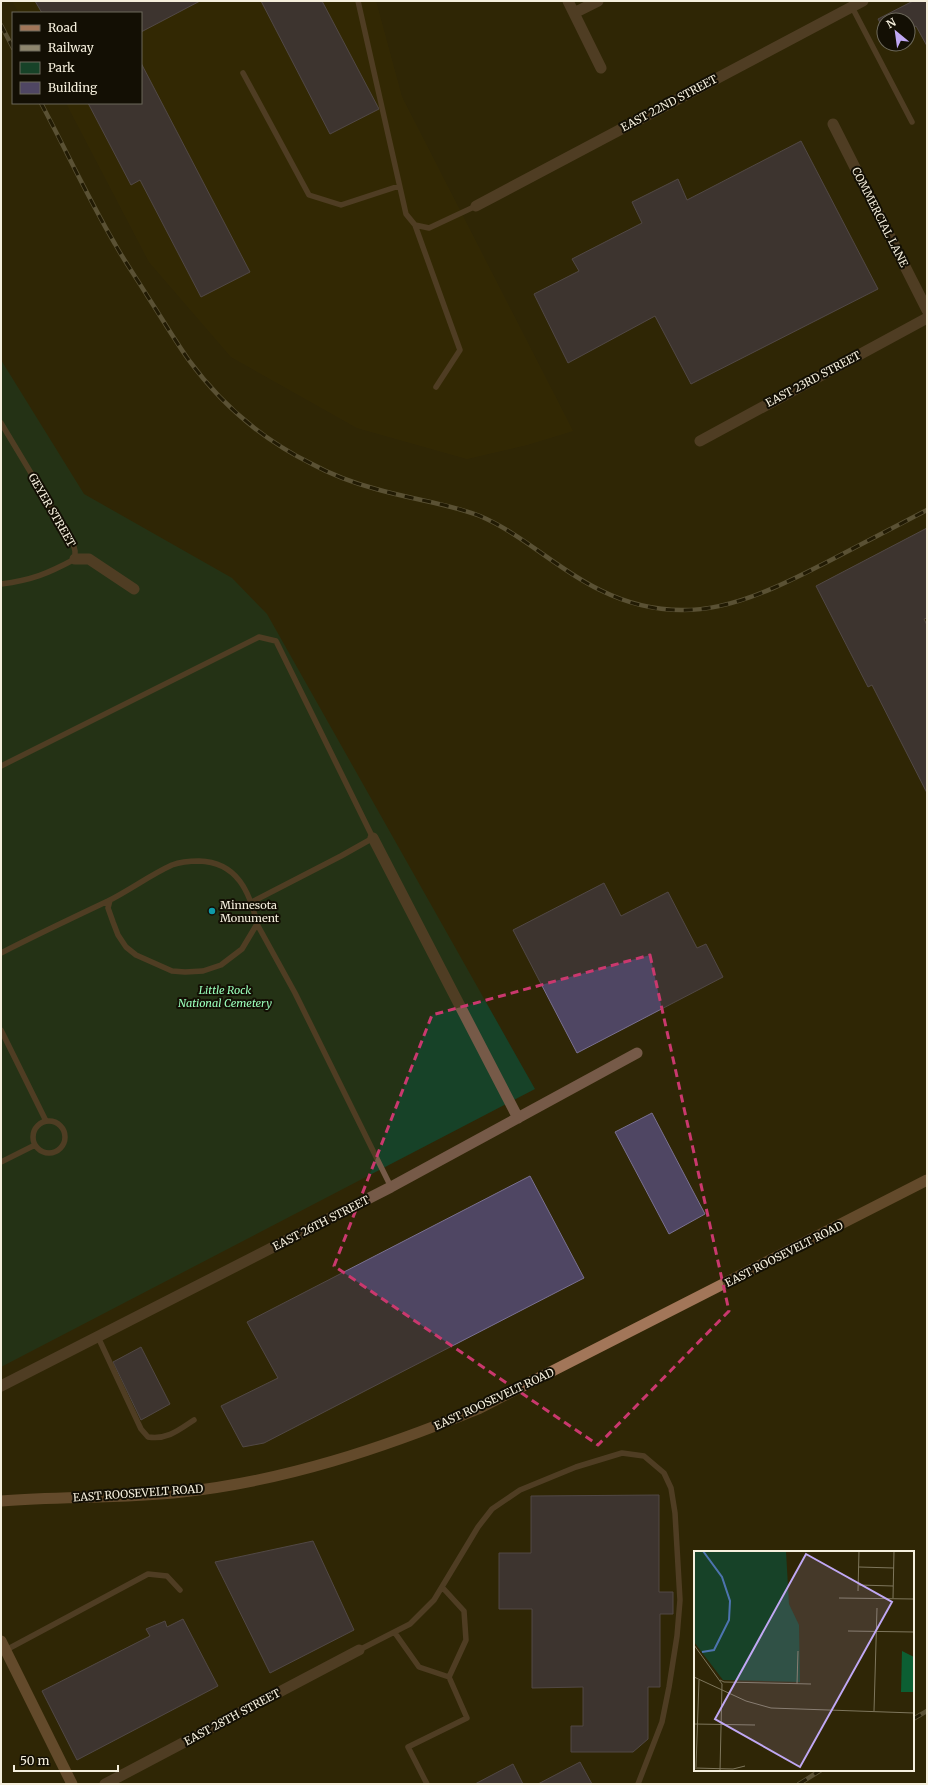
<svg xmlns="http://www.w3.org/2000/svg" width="928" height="1785" viewBox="0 0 928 1785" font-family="Merriweather,serif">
<rect width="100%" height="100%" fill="#2f2606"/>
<!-- built -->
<path fill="#372c02" d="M12,1h364l26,96 171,334 -46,14 -60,14 -110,-31 -126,-71 -82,-95 -83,-159h75v-90h-122z"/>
<!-- green -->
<path fill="#174228" d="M1,360l83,134 148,84 35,36 268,475 -534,278z"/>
<!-- building -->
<path fill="#4f4663" stroke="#7a7191" d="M35,1h165l-59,31v-19h-99z
M261,1h61l57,108 -49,25z
M913,1h14v45l-11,-20 -8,4v-10h-24v10l-6,-11z
M141,63l109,209 -49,25 -61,-117 -9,5 -43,-82h53z
M801,141l77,148 -187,95 -36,-68 -87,47 -34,-69 45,-23 -7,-12 70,-36 -10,-21 46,-23 9,21z
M927,528v90l-3,1 3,6v168l-55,-108 -4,2 -52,-101z
M604,883l17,33 47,-24 29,56 9,-4 17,33 -146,76 -64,-123z
M652,1113l53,101 -36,20 -54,-102z
M530,1176l54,102 -320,165 -21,4 -22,-41 57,-28 -31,-56z
M141,1347l29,57 -29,16 -28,-58z
M659,1495v97h14v22h-13v73h-12v52l-15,13h-62v-26h12v-39l-51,1v-79h-33v-56h32v-57z
M313,1541l41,89 -84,43 -55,-111z
M183,1619l35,67 -141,74 -35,-69 108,-55 -4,-7 19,-8 2,6z
M580,1762l12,22h-54z
M513,1764l10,20h-48z"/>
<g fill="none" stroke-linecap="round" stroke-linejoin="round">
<!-- service -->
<path stroke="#765a48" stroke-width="5.5" d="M358,1l48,213 9,11 14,3 47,-22
M852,7l60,115
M243,73l66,122 32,10 58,-19
M415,225l45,125 -24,37
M1,423l72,120 2,8v8c-28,15 -43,21 -74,25
M1,766l258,-129 17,4 97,197 -32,18 -89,46
M257,924l38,69 96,194
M1,953c35,-18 71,-35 107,-52 22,-11 42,-26 64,-36 8,-3 19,-4 27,-4 38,1 51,31 58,63l-15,25 -21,16 -18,6 -18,1 -13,-1 -36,-16 -10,-8 -8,-12 -5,-13 -5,-14 2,-8
M1,1030l45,91
M33 1137a16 16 0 1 1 32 0a16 16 0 1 1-32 0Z
M1,1162l34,-17
M98,1337l43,92 7,8c19,3 31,-7 46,-17
M395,1633l24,34 30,10 17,-37 -2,-29 -22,-24
M6,1650l142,-76 19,2 13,14
M359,1650l51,-26 24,-24 44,-73 14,-18 28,-19 56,-23 46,-14 22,3 20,17 7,15 4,25 5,87 -3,36 -8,51 -7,35 -24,62
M427,1784l-19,-37 59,-29 -18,-41"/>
<!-- minor -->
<path stroke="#765a48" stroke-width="11" d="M568,1l33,67
M574,13l24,-12
M833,124l94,186
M476,206l387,-205
M700,441l227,-123
M75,559h14l45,30
M373,838l145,280
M1,1386l390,-199 246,-134
M105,1784l254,-134"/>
<!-- secondary -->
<path stroke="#a27659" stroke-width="11" d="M1,1501c60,-5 121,-2 181,-9 103,-11 201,-44 296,-83l449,-229
M1,1641l71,143"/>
<!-- rail casing -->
<g stroke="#8e866d" stroke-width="4.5">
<path id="rail" d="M1,25l12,23
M41,103c25,47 47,95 74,141 10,18 22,35 33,53 13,20 26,42 40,62 32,44 75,81 124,105 20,11 42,19 64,25 34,10 70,14 104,27 44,19 78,54 120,74 87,43 153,10 231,-30 32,-17 64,-33 96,-50
M913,1719l14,-8
M799,1784l22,-14"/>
</g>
<!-- rail -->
<use href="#rail" stroke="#130f04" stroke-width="3" stroke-dasharray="9" stroke-linecap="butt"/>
</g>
<!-- marked area -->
<path d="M0 0H928V1785H0ZM650,955l79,356 -131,134 -264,-179 98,-251z" fill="#2f2606" fill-opacity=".55" fill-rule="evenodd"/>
<path fill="none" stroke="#ca386e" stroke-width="3" stroke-dasharray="8 5" stroke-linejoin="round" d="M650,955l79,356 -131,134 -264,-179 98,-251z"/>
<!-- markers -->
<circle fill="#0f9aa8" stroke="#130f04" stroke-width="1.5" cx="212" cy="911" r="4"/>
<g text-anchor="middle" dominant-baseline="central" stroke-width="4" stroke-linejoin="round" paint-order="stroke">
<!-- street labels -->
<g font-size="11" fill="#f5efdd" stroke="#130f04">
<text transform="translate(669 103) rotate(-28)">EAST 22ND STREET</text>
<text transform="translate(880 217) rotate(63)">COMMERCIAL LANE</text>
<text transform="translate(813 379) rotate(-28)">EAST 23RD STREET</text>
<text transform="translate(52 510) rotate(60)">GEYER STREET</text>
<text transform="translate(321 1223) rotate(-27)">EAST 26TH STREET</text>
<text transform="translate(784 1254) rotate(-27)">EAST ROOSEVELT ROAD</text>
<text transform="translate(494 1399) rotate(-25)">EAST ROOSEVELT ROAD</text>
<text transform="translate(138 1493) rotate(-4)">EAST ROOSEVELT ROAD</text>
<text transform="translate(232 1717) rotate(-28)">EAST 28TH STREET</text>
</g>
<!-- poi labels -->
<g font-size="11" fill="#f5efdd" stroke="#130f04" text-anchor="start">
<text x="220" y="905">Minnesota<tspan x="220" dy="13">Monument</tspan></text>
</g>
<!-- park labels -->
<g font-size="11" font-style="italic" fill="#9affbb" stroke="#130f04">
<text x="225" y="990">Little Rock<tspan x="225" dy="13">National Cemetery</tspan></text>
</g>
</g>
<!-- overview -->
<g transform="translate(694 1551)">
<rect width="220" height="220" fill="#2f2606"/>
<path d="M0,0h92l3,53 10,21 1,57 -77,-2 -29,-38z" fill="#174228"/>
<path d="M208,100l12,6v35h-13z" fill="#0c5f33"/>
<path fill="none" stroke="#4d74af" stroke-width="2" d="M8,101l12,-2 15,-30 1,-19 -8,-24 -19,-26"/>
<path fill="none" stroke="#7e765c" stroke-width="1" d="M165,16l35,1M165,34l34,1M164,40l1,-40M145,47l75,1M199,47l1,-47M154,80l66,1M0,94l28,39 -2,87M0,126l52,24 25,7 143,5M26,129l4,2 87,2M103,133l1,-33M180,160l3,-103M0,173l61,1M2,216l3,-87M0,217l39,1 12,-3"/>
<path fill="#c0a8f4" fill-opacity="0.15" stroke="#c0a8f4" stroke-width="2" d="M112,3l86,48 -92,165 -85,-48z"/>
<rect width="220" height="220" fill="none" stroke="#f5efdd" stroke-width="2"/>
</g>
<!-- border -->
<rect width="928" height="1785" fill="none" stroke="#f5efdd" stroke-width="4"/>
<!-- legend -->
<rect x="12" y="12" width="130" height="92" fill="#130f04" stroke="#6d695b"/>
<rect x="20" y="25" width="20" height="6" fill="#a27659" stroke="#6d695b"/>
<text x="48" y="32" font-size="12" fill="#f5efdd">Road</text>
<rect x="20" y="45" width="20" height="6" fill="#8e866d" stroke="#6d695b"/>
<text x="48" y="52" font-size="12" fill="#f5efdd">Railway</text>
<rect x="20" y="62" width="20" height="12" fill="#174228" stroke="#6d695b"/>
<text x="48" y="72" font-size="12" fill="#f5efdd">Park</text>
<rect x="20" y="82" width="20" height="12" fill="#4f4663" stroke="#6d695b"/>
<text x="48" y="92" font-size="12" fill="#f5efdd">Building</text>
<!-- north arrow -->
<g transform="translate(896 32) rotate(331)"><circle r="19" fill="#130f04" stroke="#6d695b"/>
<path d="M0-3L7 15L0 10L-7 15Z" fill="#c0a8f4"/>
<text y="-6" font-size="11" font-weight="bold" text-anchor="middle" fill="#f5efdd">N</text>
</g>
<!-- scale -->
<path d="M14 1765v6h104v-6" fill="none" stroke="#f5efdd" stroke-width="2"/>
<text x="20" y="1765" font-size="12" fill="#f5efdd" stroke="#130f04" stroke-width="3" paint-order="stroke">50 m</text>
</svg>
